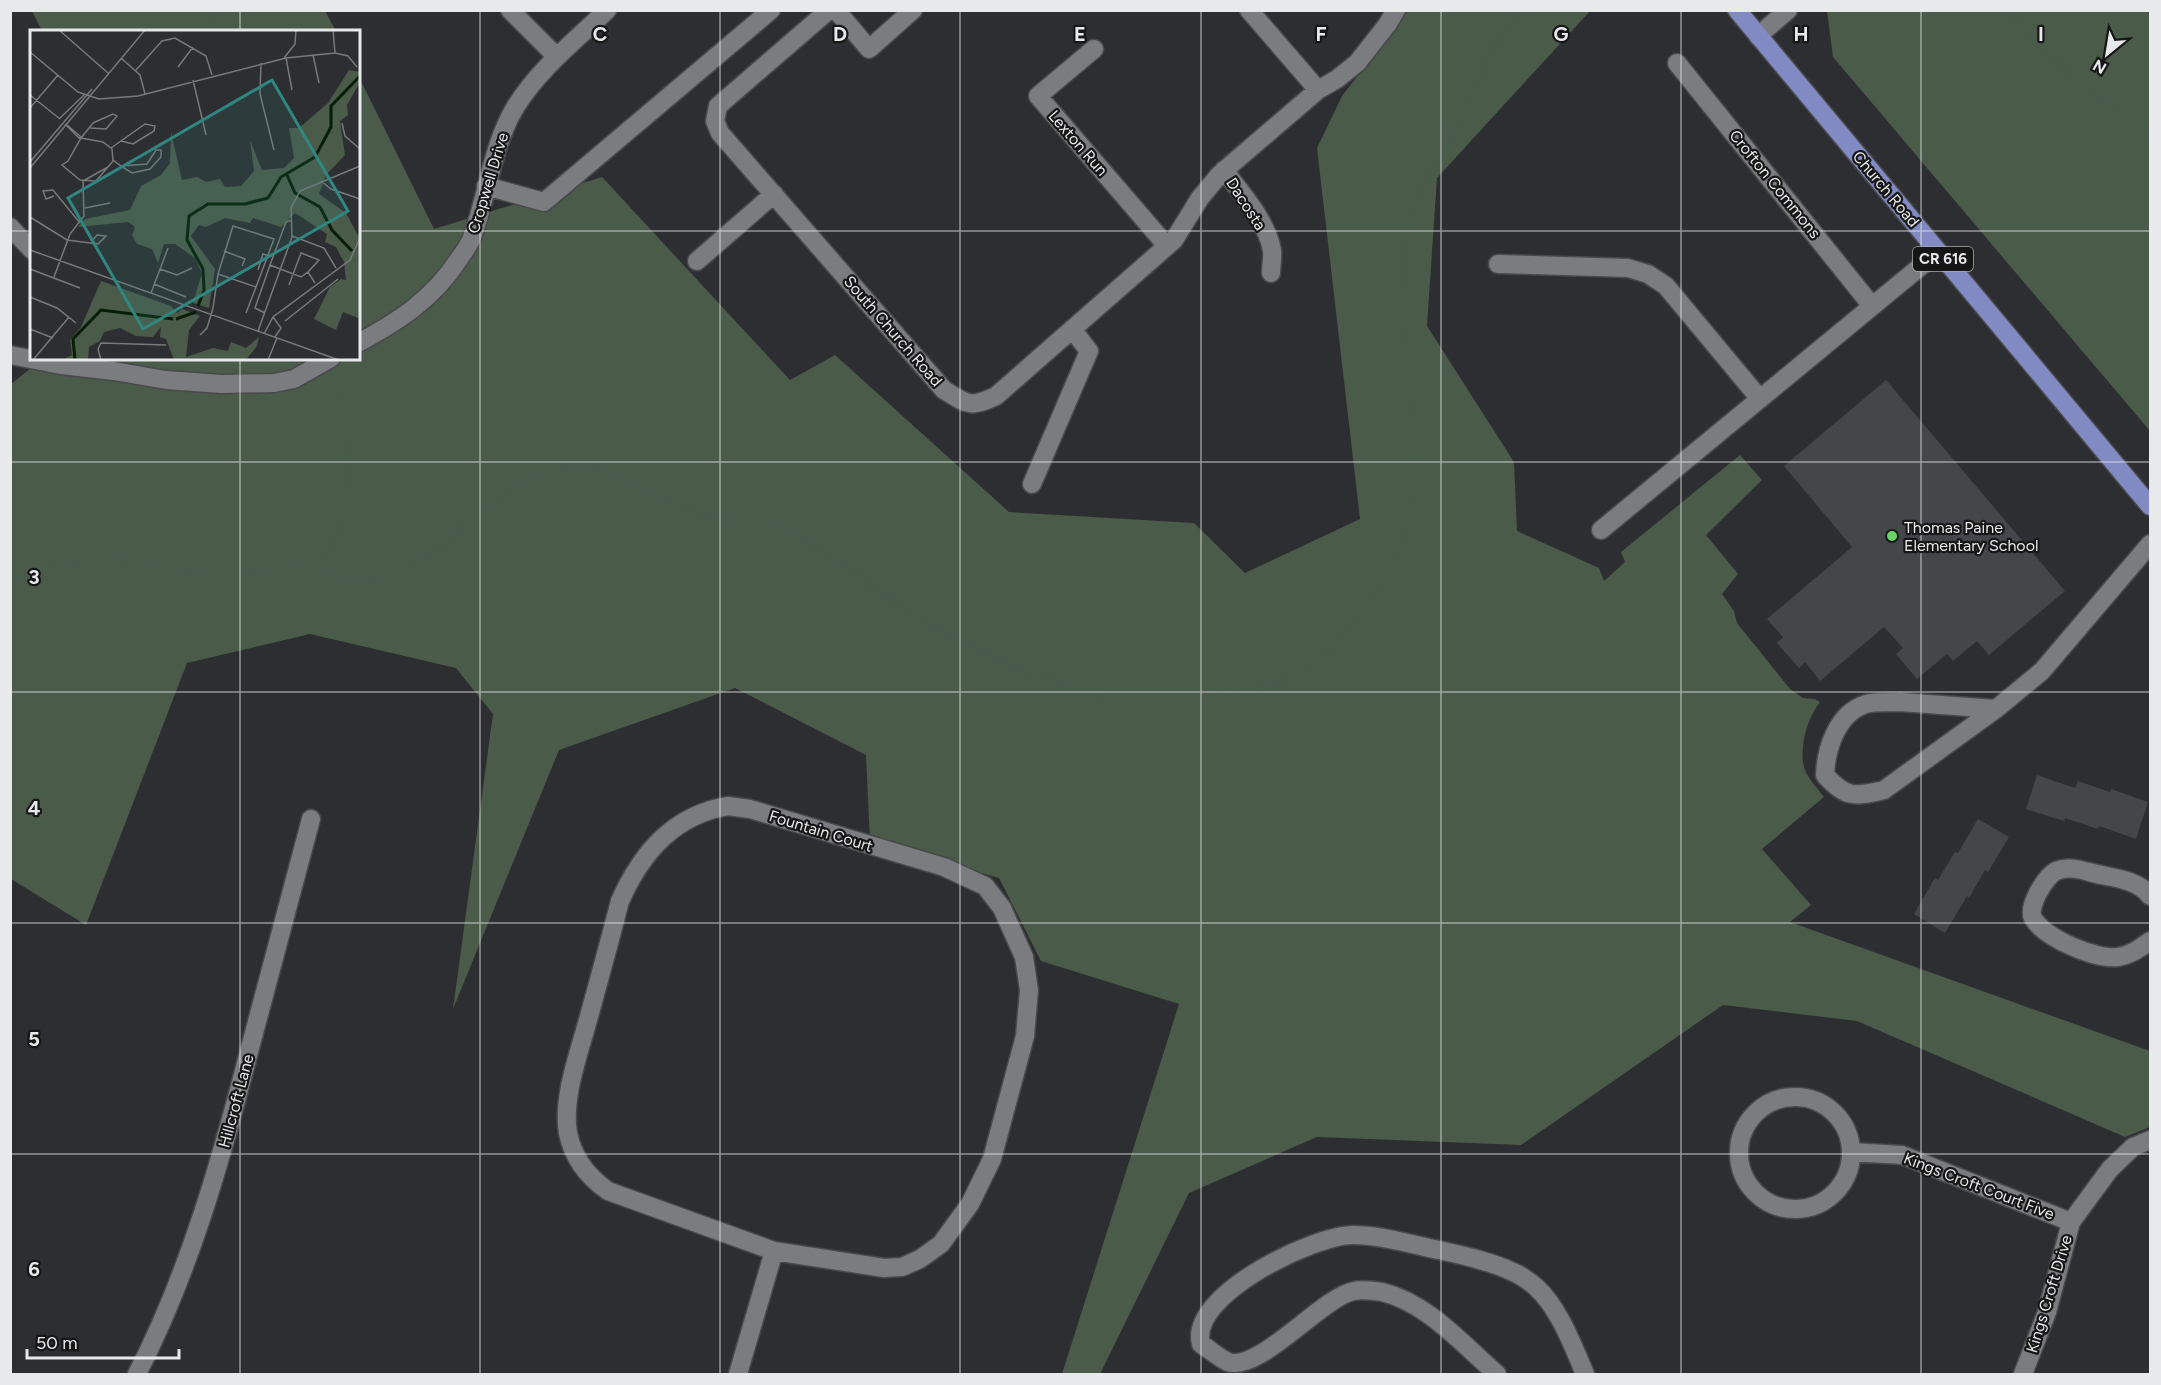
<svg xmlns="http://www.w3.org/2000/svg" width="2161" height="1385" viewBox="0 0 2161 1385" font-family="Figtree,sans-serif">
<rect width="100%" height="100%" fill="#2d2e31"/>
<!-- green -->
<path fill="#4a5b49" d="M32,11h293l11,20h-294z
M1408,11h182l-153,167 -10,148 87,136 3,69 82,37 5,13 21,-19 -4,-10 119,-97 22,25 -56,55 32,39 -16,20 12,17 3,12 53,66 13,9 12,1 5,3c-13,16 -22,48 -15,68 4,10 13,19 19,27l-62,52 49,56 -21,17 360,129v76l-25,10 -268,-116 -134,-16 -202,140 -204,-8 -128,56 -89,181h-38l117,-370 -138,-43 -42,-83 -129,-36 -4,-87 -131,-67 -176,62 -106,259 40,-295 -37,-46 -146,-34 -123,29 -101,262 -75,-46 -1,-494 32,-26 316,-1 1,-281 75,152 168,-52 188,203 45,-25 174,157 185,11 51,50 115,-54 -43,-371 25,-52z
M1827,11h323v420l-317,-374z"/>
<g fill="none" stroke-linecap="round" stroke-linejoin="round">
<!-- stream -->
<path stroke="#495b4a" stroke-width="6" d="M209,10l8,22
M2004,10l65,64 54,41 27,27
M317,570c46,-60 33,-142 14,-210
M10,583l10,-6 68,-16 30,-4 88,19 35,-2 54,-9 22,5 31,12 27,-2 28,-9 20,-13 87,-68 38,-19 26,-5 24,2 50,25 65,25 50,2 25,7 90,64 77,47 55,26 67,27 31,6 98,-1 44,-4 30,-9 34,-19 26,-24 35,-45 14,-21 11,-25 17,-67 -1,-42 -14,-126 3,-78 10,-36 39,-65 32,-73 18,-31 19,-21"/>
</g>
<!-- building -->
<path fill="#454649" d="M1886,380l179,211 -76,64 -12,-14 -24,20 -6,-7 -30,25 -21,-25 7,-6 -19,-21 -64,54 -15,-19 -6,6 -22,-25 6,-6 -16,-18 85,-72 -68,-81z
M2037,775l38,13 3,-7 32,11 1,-3 37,13 -12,37 -37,-13 -1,3 -33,-11 -1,3 -38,-12z
M1978,819l31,18 -21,35 -3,-2 -16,28 -2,-2 -22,37 -31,-19 21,-36 3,2 17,-28 3,1z"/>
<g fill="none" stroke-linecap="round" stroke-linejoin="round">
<!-- minor casing -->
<g stroke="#48494b" stroke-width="21">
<path id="minor" d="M510,10l47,47
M829,10l-111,96 -3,15 5,12 224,257c24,15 26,18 52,6l178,-156 26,-42 20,-24 98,-84 19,-11 20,-16 30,-38 9,-15
M836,10l33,39 44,-39
M1249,10l69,80
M1758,36l30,-26
M1094,49l-56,47 129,150
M1677,63l195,243
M1224,170c18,24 42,50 48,80 1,7 -1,16 -1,23
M486,186l58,16 227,-192
M10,227l22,23
M697,261l77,-67
M1498,264l130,4 20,6 18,12 94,113
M358,343c41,-22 75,-44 101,-84 4,-6 9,-12 12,-19 17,-44 20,-93 45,-134 24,-38 59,-65 91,-96
M10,355l51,10 53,6 52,9 55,4 53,-1 20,-4 37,-21
M1032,484l57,-133 -17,-22
M1601,530l337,-278
M1900,702l96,7 -112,81c-29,7 -39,8 -59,-15 1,-26 12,-62 41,-71 10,-3 24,-1 34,-2z
M1996,709l46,-38 108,-127
M728,806l22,3 194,58 41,19 17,22 22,49 5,33 -4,46 -33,123 -22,45 -29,40 -21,15 -18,8 -18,1 -110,-17 -166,-60c-20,-14 -35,-33 -40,-58 -6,-35 11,-80 20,-113 11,-40 22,-80 32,-119 22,-49 54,-86 108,-95z
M2150,896c-11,-16 -36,-18 -53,-22 -13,-3 -28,-9 -41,-3 -11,6 -29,36 -23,47 11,20 63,42 85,39 13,-2 22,-9 32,-16
M1739 1153a56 56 0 1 1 112 0a56 56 0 1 1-112 0Z
M1851,1152l51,3 169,67
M137,1374c53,-103 84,-214 113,-326 20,-76 41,-152 61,-229
M738,1374l36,-123
M1497,1374c-34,-29 -69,-71 -115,-82 -8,-1 -21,-3 -28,-1 -32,6 -95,82 -126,71 -9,-4 -19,-13 -27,-18 -13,-49 113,-109 152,-109 23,0 45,6 68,11 29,7 65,13 92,26 8,3 17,10 23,15 23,21 37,59 49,87
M2023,1374l24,-62 24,-90 39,-53 23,-22 17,-7"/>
</g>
<!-- major casing -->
<g stroke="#48494b" stroke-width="21">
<path id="major" d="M1737,10l413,496"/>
</g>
<!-- minor -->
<use href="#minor" stroke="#7b7c7f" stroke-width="18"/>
<!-- major -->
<use href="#major" stroke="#818ac3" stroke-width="18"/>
</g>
<!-- grid -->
<path fill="none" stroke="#e8e9ea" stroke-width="1.5" stroke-opacity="0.55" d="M240,10v22M480,10v1364M720,10v1364M960,10v1364M1201,10v1364M1441,10v1364M1681,10v1364M1921,10v1364M10,231h22M358,231h1792M240,358v1016M10,462h2140M10,692h2140M10,923h2140M10,1154h2140"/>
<!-- markers -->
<circle fill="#69d464" stroke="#161617" stroke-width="2" cx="1892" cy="536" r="6"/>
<g text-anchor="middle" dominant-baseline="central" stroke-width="4.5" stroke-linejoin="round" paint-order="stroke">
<!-- shield labels -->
<rect fill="#161617" stroke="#a9aaab" stroke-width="1.5" x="1913" y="247" width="60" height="24" rx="4.5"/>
<g font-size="15" font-weight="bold" fill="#e8e9ea">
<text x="1943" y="259">CR 616</text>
</g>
<!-- street labels -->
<g font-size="16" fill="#e8e9ea" stroke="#161617">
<text transform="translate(1078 143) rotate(49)">Lexton Run</text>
<text transform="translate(488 183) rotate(-73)">Cropwell Drive</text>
<text transform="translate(1775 184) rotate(51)">Crofton Commons</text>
<text transform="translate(1886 189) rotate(50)">Church Road</text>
<text transform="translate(1246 204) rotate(57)">Dacosta</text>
<text transform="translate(893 331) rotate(49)">South Church Road</text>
<text transform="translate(821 831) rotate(17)">Fountain Court</text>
<text transform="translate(236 1101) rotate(-75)">Hillcroft Lane</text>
<text transform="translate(1979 1186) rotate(21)">Kings Croft Court Five</text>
<text transform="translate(2049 1294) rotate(-73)">Kings Croft Drive</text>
</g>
<!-- poi labels -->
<g font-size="16" fill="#e8e9ea" stroke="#161617" text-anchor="start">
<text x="1904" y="527">Thomas Paine<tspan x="1904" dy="18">Elementary School</tspan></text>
</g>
</g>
<!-- overview -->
<g transform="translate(30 30)">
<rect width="330" height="330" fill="#2d2e31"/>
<path d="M319,40l11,2v10l-13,23 1,10 -8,6 5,34 -19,20 -7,19 27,19 14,26v80l-17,-7 -7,18 -22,-11 16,-32 11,-8 5,1 -2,-18 -8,-15 -11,-5 2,-8 -32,-21 -14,14 -28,-9 -3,5 -25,-5 -19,9 -7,-2 -8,11 24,33 -6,39 -16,-5 9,-30 -7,-15 -20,-14h-11l-6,19 -6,-14 -15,-5 -5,-9 3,-8 -7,-5 -50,5 7,-8 45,-9 11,-24 20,-11 9,-12 1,-31 11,48 15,-3 9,5 14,-3 5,8 16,-1 13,-15 -4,-31 12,30 22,-2 10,-10 -5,-30h10l29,-25zM71,251l70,25 6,7 5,-4 18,7 -11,14 -3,27 27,-9 15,3 3,-9 15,6 13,-11 -2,9 -11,14h-72l-8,-21 -6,-2 1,-10 -8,10 -17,-1 -16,-8 -16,4 -4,9 -11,6 -1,13h-26l10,-5 -2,-15 11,-13z" fill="#4a5b49"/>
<path fill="none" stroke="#051e05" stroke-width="3" d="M257,145l8,18 25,14 12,23 20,21M168,276l6,-16 -1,-21 -16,-29 2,-24 19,-12h37l23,-6 13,-21 34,-20 16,-30v-21l29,-30M146,289l20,-7M45,330l-2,-21 28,-29 72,9"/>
<path fill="none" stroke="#78797b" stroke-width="1.5" d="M29,0l49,43M303,0l2,23M0,22l48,40 21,7 39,-3 148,-38 49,-5 13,3 9,11M283,25l6,28M91,28l19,17 5,19M254,28l11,-14 1,-14M256,28l6,32M231,33l-1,31 14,56M148,37l15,-20M106,40l26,-29 13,-3 31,18 6,19M163,50l13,55M0,65l30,24M0,78l28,-33M29,89l25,-24M312,93l3,13 15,13M35,94l14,14h2l22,4 9,7 1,12 -17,20 -16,-1 -18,-15 6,-4 13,-23 12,-15 2,-1 18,-8 4,2 -11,13 -16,-1M37,95l14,12M81,118l34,-24 10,2 -1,5 -21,13 -12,-3M83,130l8,6 26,-2 9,-14h5v7l-11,12 -18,4 -11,-7M0,132l62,-73M0,138l115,-138M291,151l10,8 29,10M24,166l-8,3 -3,-8 10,-1 27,33M55,178l25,-5M0,187l37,23 31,4 8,-8 -9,-1 -5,6M262,190l-6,2 -16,43 31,12 7,-5 7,11M262,206l32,12 12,20M0,220l309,110M194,221l21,8 -3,7M0,239l50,19M130,239l17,6 15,-7M228,240l5,-16 6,2M24,247l16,-43 14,-18 -1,-35 25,-14M124,254l32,13M259,255l12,-32 18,7 -11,12M121,263l17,-45M0,267l27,11 19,15M216,283l10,-26M235,283l-10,-5 15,-43M243,287l8,11 -6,9M255,291l53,-42M0,299l23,9M228,301l34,-94 -1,-29 9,-17 60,-25M234,304l9,-17 77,-57 10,-22M170,305l7,-7 6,-20 5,-34 38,13 18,-48 -41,-13 -15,48M3,330l36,-43M71,330l-3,-11 3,-6 65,2M238,330l9,-22"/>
<path fill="#308781" fill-opacity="0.15" stroke="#308781" stroke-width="3" d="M242,50l76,131 -205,118 -75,-131z"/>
<rect width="330" height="330" fill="none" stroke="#e8e9ea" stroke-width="3"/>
</g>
<g font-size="20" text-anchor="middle" font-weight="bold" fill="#e8e9ea" stroke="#161617" stroke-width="4.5" stroke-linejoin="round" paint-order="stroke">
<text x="600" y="41">C</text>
<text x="840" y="41">D</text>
<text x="1080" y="41">E</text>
<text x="1321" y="41">F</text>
<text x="1561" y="41">G</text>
<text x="1801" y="41">H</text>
<text x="2041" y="41">I</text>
<text x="34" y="584">3</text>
<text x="34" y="815">4</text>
<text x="34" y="1046">5</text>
<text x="34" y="1276">6</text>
</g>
<!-- border -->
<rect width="2161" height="1385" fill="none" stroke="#e8e9ea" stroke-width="24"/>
<!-- north arrow -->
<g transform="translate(2107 54) rotate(210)" stroke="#161617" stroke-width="4.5" paint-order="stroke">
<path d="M0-4.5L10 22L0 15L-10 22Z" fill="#e8e9ea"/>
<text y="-9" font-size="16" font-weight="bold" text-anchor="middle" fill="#e8e9ea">N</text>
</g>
<!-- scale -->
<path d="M27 1349v9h152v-9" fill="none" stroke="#e8e9ea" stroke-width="3"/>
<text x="36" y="1349" font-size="18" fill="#e8e9ea" stroke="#161617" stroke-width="4.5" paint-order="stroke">50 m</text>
</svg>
